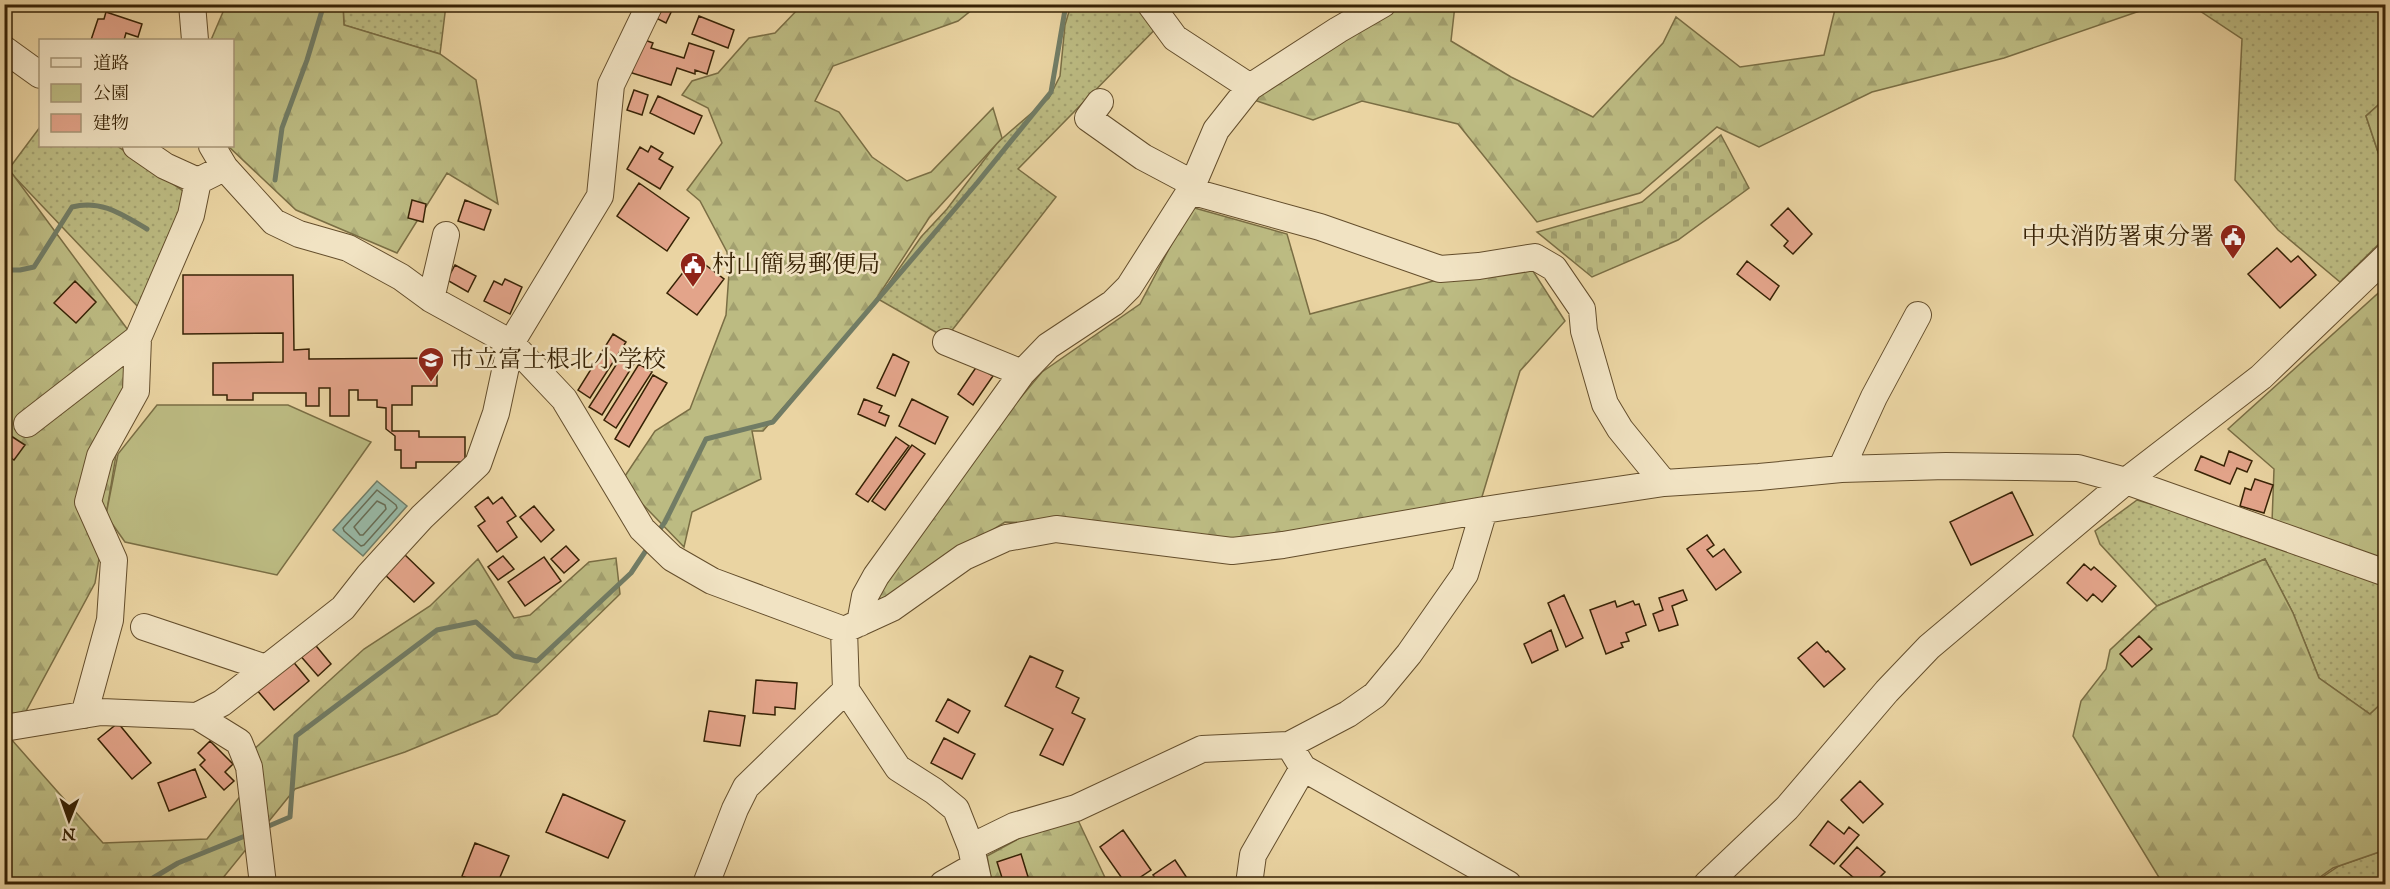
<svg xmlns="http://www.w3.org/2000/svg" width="2390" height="889" viewBox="0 0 2390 889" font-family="'IM FELL English','Noto Serif JP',serif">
<defs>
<pattern id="grass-dots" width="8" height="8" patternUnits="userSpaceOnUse" patternTransform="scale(1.5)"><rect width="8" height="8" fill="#bcbb82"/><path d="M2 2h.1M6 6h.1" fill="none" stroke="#a2a06f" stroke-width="1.8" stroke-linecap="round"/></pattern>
<pattern id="forest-firs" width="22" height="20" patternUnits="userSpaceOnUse" patternTransform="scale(1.5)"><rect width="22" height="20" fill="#bcbb82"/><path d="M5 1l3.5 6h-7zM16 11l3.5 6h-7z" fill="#a2a06f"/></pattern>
<pattern id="cemetery-stones" width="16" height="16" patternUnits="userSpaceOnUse" patternTransform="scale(1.5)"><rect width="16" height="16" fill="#bcbb82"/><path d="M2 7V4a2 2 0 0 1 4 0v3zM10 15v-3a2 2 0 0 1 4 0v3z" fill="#a2a06f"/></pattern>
</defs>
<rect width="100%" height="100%" fill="#ead4a2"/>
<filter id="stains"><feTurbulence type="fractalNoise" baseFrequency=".00333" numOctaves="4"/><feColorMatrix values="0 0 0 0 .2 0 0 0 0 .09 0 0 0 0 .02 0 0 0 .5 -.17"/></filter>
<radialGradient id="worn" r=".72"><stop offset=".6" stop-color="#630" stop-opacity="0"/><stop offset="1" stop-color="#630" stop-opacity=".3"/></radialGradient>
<!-- grass -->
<path fill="url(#grass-dots)" stroke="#7a6e44" stroke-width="1.5" d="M343,5h103l-6,49 -96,-29z
M1071,5h108l-161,164 38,28 -110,141 -68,-39 43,-62 26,-28 50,-66 52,-45 11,-22 5,-51z
M2191,5h194v94l-19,17 19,57v65l-45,44 -62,-52 -43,-50 7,-141z
M40,127v19h77l66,45 2,22 -45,96 -132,-139z
M2137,500l133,39 115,43v118l-15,14 -51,-36 -26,-65 -28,-54 -108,47 -57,-62 -5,-13z
M2385,850v34h-73l27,-18z"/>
<!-- forest -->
<path fill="url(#forest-firs)" stroke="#7a6e44" stroke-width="1.5" d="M226,5h117l1,20 96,29 36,26 22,124 -51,-31 -50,80 -101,-43 -68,-64h4v-106h-21z
M802,5h176l-20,16 -125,45 -18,35 24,11 33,45 35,24 24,-9 62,-64 9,30 -73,80 -56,86 -110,127h-11l9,48 -69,33 -8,35 -63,-65 34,-51 35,-22 36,-94 3,-42 -2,-21 -27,-51 -13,-11 35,-47 -14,-35 -26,-13 10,-14 26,-8 31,-35 26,-5z
M1399,5h56l-4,36 60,36 82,40 70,-74 13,-26 64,50 84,-12 12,-50h321l-153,53 -132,34 -113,55 -42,-20 -77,66 -103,29 -79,-98 -96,-23 -49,19 -59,-20 48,-41z
M2385,99v74l-19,-57z
M11,172l117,158 -2,64 -31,189 -84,156 92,104 104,-4 38,-49 -6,-27 125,-114 66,-43 48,-47 36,59 16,-3 59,-53 27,-4 4,36 -123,120 -92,38 -110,37 -77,95h-213l-1,-704z
M1191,207l96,27 23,80 127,-34 96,-9 32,50 -45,50 -39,129 -255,42 -131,-16 -90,-4 -125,79 -1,-7 19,-33 45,-56 37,-59 62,-74 98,-68z
M2385,287l1,262 -3,14 -111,-41 2,-53 -46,-40z
M2265,559l28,54 26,65 51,36 15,-14v150l-52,18 -23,16h-147l-90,-148 8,-35 25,-32 4,-19 47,-44z
M1077,818l31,66h-116l-5,-28 64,-35z"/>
<!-- cemetery -->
<path fill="url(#cemetery-stones)" stroke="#7a6e44" stroke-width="1.5" d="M1721,135l28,53 -71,52 -86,37 -55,-45 105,-30z"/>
<!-- park -->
<path fill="#bcbb82" stroke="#7a6e44" stroke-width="1.5" d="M157,405h131l83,37 -94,133 -152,-33 -19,-27 12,-61z"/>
<!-- water -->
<path fill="#98b8a5" stroke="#717c65" stroke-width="1.5" d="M377,481l30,25 -44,50 -30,-26z"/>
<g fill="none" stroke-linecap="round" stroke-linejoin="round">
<!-- shore -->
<path stroke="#686d55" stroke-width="1.5" d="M377,490l19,15 1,3 -33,37 -3,1 -17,-15 -1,-3z
M377,501l8,4 1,4 -23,26h-3l-6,-8z"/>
<!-- stream -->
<path stroke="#717c65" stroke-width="5" d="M275,180l7,-52 25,-68 17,-56
M4,270h16l14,-3 38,-60c29,-8 51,8 75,22
M657,533l8,-11 41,-83 67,-17 204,-239 74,-91 15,-88
M264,828l26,-11 6,-81 141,-106 39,-8 38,34 23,5 94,-88 18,-27
M143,884l35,-21 72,-29"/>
</g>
<!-- building -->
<path fill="#e3a48a" stroke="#372205" stroke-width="1.5" d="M655,4l19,2 -8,17 -16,-8z
M106,12l36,12 -4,13 -12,-4 -2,7h-33l7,-21h6z
M699,16l35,14 -6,18 -36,-14z
M639,38l14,5 -2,5 33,10 5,-15 25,8 -7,23 -12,-4v4l-18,-6 -6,17 -39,-12z
M634,90l14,5 -6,20 -15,-5z
M658,96l44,20 -8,18 -44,-21z
M651,146l12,7 -4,6 14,8 -13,22 -33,-20 13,-22 8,5z
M639,183l50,35 -22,33 -50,-35z
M412,200l14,4 -3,18 -15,-4z
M465,200l26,10 -7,20 -26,-9z
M1788,208l24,26 -19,20 -9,-8 4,-5 -17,-16z
M2277,248l14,14 7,-6 18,19 -36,33 -32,-34z
M695,257l29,22 -27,36 -30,-22z
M1747,261l32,25 -9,14 -33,-26z
M455,265l21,11 -8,16 -21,-12z
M183,275h110l1,75 15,-1v10l128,-1v28h-25v19h-20v26h27v6h46v25h-49v6h-15v-18h-6v-14l-9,-7v-21l-9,-1v-7h-19v-10h-9v26h-19v-28h-11v18h-13v-13h-53v7h-26v-5h-14v-32l70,-1v-29l-100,1z
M505,279l17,8 -12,27 -26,-13 10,-20 8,4z
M75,281l21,21 -20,21 -22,-20z
M613,334l13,8 -36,56 -12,-8z
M625,351l12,8 -35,56 -13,-8z
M893,354l16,8 -14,34 -18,-8z
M639,364l13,8 -36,56 -12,-8z
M977,366l16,10 -20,29 -15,-11z
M653,375l14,8 -38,64 -14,-8z
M864,399l18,7 -3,6 10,4 -4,10 -27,-12z
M912,399l36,18 -13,27 -36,-18z
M8,434l17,11 -11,15 -10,-7v-14z
M896,437l13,9 -41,56 -12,-8z
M912,445l13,9 -40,56 -13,-9z
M2229,451l23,10 -5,11 -10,-4 -7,16 -35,-14 6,-14 23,10z
M2255,479l18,6 -9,28 -24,-7 5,-18 6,2z
M2012,492l21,43 -62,30 -21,-43z
M488,497l5,7 9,-7 14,19 -9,6 10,15 -20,15 -19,-26 7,-5 -10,-14z
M534,506l20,24 -13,12 -21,-25z
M1707,535l7,10 -7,5 6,7 11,-8 17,23 -25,18 -29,-41z
M566,546l13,14 -15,13 -13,-14z
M403,553l31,30 -20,19 -31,-29z
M503,556l11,13 -16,11 -10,-13z
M544,557l17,24 -36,25 -17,-24z
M2084,564l7,6 3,-3 22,19 -14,16 -9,-8 -6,7 -20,-18z
M1683,590l4,10 -15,6 6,19 -19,6 -6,-17 10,-4 -4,-12z
M1564,595l19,43 -17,9 -18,-44z
M1615,601l2,6 16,-6 2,4 4,-1 7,21 -20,8 3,8 -8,2 2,4 -17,7 -16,-44z
M1551,630l7,20 -26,13 -8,-19z
M2139,636l13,13 -20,18 -12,-13z
M312,641l19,23 -13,12 -20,-23z
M1817,642l9,10 2,-1 17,18 -21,18 -26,-29z
M1030,656l33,15 -7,16 23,11 -7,15 13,6 -22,46 -23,-10 13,-26 -48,-23z
M291,659l18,22 -35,29 -18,-21z
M756,680l41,3 -2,26 -20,-2v8l-22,-2z
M948,699l22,12 -12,22 -22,-12z
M709,711l36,5 -5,30 -36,-5z
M118,723l33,40 -19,16 -34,-40z
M944,738l31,16 -13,25 -31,-16z
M210,741l23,23 -8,8 9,9 -10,9 -24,-25 5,-5 -7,-7z
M195,769l11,28 -37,14 -11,-28z
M1860,781l23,23 -20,19 -22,-23z
M563,794l62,27 -17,37 -62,-26z
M1828,821l16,13 5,-7 10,8 -25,29 -24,-19z
M1123,830l28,40 -21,14h-4l-26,-37z
M475,843l34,13 -12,28h-14l-21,-8z
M1857,847l28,25 -12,12h-12l-21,-18z
M1021,854l8,26 -14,4h-11l-7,-22z
M1175,860l16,24h-31l-7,-9z"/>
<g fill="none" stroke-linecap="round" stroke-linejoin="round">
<!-- minor casing -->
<g stroke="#644e2c" stroke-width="28">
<path id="minor" d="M192,4l3,36
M1150,4l25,34 75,49
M4,49l36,26
M1100,102l-12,16 55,39 49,26
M136,146l29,20 33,15 16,-8
M212,146l13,22 49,54 25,12 49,14 53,29 30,22 80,44 53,56 78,130 30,29 40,23 132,49 48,-22 72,-51 42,-19 50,-9 176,22 51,-6 201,-35 180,-27 95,-6 82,-8 105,-3 132,2 48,13 260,92
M1190,191l130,36 120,42 39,-3 56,-9 19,11 28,41 2,22 21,73 15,25 44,54
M431,299l15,-64
M946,342l76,31
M27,424l111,-86
M1841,469l33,-72 44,-82
M860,623l5,-27 11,-20 146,-203 26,-27 65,-43 16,-16 61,-96 26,-61 34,-43 88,-57 45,-26
M144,627l122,41
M844,630l2,60 52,78 36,23 22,18 15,38 8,37
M84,715l26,-95 4,-60 -26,-58 12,-46 36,-65 2,-53 53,-123 7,-34
M197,716l42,26 10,25 14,117
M4,728l97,-16 96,4 25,-13 121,-95 26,-33 53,-58 56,-53 18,-51 15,-70 89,-147 11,-111 39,-81
M1289,745l14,23 205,116
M971,847l43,-21 62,-18 126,-59 87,-4 59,-31 27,-19 34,-41 56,-80 19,-64
M706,884l29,-75 11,-22 100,-97
M943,884l30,-17
M1249,884l4,-29 50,-87
M1707,884l80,-76 100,-117 42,-44 197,-166 135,-104 125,-120"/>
</g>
<!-- minor -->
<use href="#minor" stroke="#f1e3c3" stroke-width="26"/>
</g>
<!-- icons -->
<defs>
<g id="civic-pin" transform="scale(1.35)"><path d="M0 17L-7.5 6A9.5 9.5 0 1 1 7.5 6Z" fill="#8f2418" stroke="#f1e3c3"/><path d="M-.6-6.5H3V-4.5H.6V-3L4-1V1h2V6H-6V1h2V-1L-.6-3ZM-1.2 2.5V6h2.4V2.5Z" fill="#fff"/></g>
<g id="school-pin" transform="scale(1.35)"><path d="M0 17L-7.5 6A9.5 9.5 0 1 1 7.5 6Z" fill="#8f2418" stroke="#f1e3c3"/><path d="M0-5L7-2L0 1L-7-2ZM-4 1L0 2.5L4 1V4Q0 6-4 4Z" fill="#fff"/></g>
</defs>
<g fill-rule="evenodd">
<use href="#civic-pin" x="2233" y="237"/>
<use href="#civic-pin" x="693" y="265"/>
<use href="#school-pin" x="431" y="360"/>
</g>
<g text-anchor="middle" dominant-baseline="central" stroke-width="5" stroke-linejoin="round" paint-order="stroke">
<!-- poi labels -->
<g font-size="24" fill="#372205" stroke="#f1e3c3" text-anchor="start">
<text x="2214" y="237" text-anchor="end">中央消防署東分署</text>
<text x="712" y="265">村山簡易郵便局</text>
<text x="450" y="360">市立富士根北小学校</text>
</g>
</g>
<!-- margin -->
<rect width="2390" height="889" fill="none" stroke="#ead4a2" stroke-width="24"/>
<rect x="6" y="6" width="2378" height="877" fill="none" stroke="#372205" stroke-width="3"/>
<rect x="12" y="12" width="2366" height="865" fill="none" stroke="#372205" stroke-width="1.5"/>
<!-- legend -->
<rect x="39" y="39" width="195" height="108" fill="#f1e3c3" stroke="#a79677" stroke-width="1.5"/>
<rect x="51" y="58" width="30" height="9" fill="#f1e3c3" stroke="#a79677" stroke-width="1.5"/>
<text x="93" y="69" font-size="18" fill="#372205">道路</text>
<rect x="51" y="84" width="30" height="18" fill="#bcbb82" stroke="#a79677" stroke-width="1.5"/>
<text x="93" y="99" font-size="18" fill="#372205">公園</text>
<rect x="51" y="114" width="30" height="18" fill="#e3a48a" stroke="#a79677" stroke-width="1.5"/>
<text x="93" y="129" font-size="18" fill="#372205">建物</text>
<!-- north arrow -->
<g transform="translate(69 820) rotate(181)" stroke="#f1e3c3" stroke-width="4.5" paint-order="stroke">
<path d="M0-4.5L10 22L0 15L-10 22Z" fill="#372205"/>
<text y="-9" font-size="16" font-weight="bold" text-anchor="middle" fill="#372205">N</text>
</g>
<rect width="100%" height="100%" filter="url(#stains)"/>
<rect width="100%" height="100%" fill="url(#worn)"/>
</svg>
